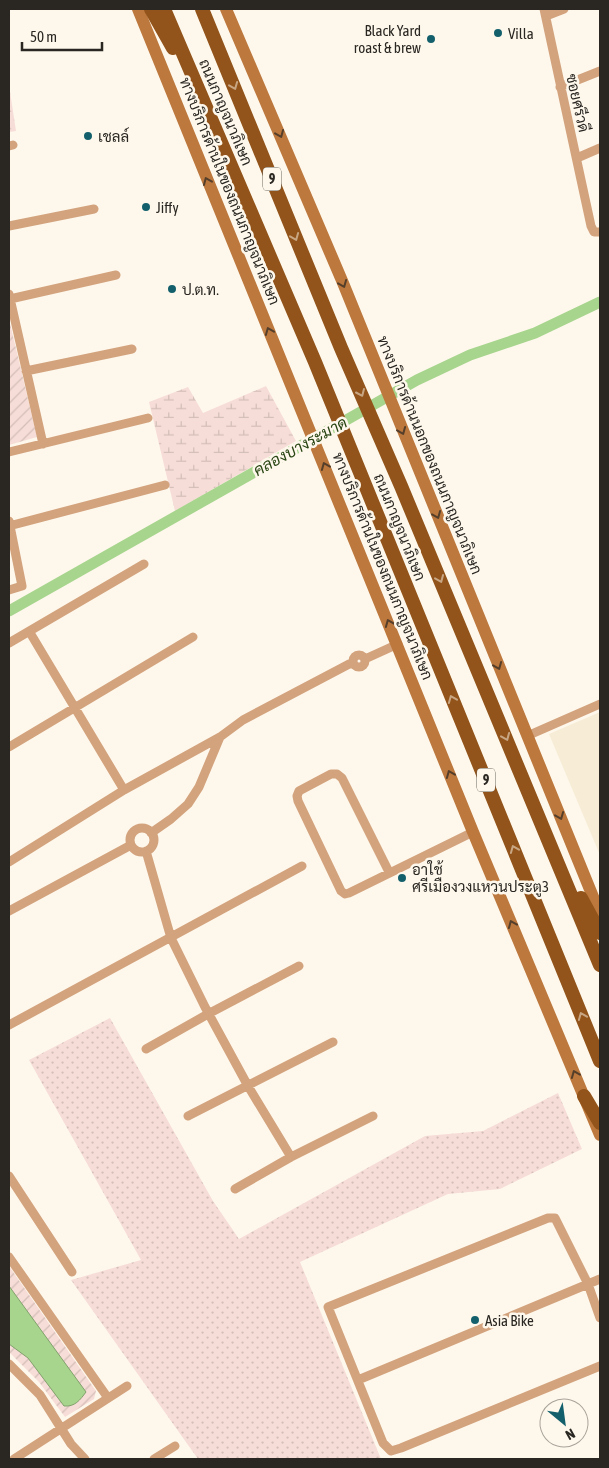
<svg xmlns="http://www.w3.org/2000/svg" width="609" height="1468" viewBox="0 0 609 1468" font-family="'Asap Condensed',Sarabun,sans-serif">
<defs>
<pattern id="grass-dots" width="8" height="8" patternUnits="userSpaceOnUse" patternTransform="scale(1.25)"><rect width="8" height="8" fill="#f7ddd7"/><path d="M2 2h.1M6 6h.1" fill="none" stroke="#d4beb8" stroke-width="1.8" stroke-linecap="round"/></pattern>
<pattern id="wetland-marsh" width="20" height="14" patternUnits="userSpaceOnUse" patternTransform="scale(1.25)"><rect width="20" height="14" fill="#f7ddd7"/><path d="M1 5h8M5 5V1M11 12h8M15 12V8" fill="none" stroke="#d4beb8"/></pattern>
<pattern id="garden-furrows" width="10" height="10" patternUnits="userSpaceOnUse" patternTransform="scale(1.25)"><rect width="10" height="10" fill="#f7ddd7"/><path d="M-1 1l2-2M0 10L10 0M9 11l2-2" fill="none" stroke="#d4beb8"/></pattern>
</defs>
<rect width="100%" height="100%" fill="#fef8ec"/>
<!-- built -->
<path fill="#f7ecd6" d="M600,712v143l-51,-121z"/>
<!-- grass -->
<path fill="url(#grass-dots)" d="M110,1018l103,183 26,38 186,-103 58,-5 75,-38 24,56 -82,40 -52,5 -148,68 81,197h-183l-127,-179 70,-20 -112,-200z"/>
<!-- wetland -->
<path fill="url(#wetland-marsh)" d="M9,85l7,46 -7,1z
M266,386l30,55 -121,70 -26,-109 39,-15 15,26z"/>
<!-- garden -->
<path fill="url(#garden-furrows)" d="M9,319l28,118 -28,8z
M9,1266l87,125 -2,8 -29,18 -26,-35 -30,-30z"/>
<!-- water -->
<path fill="#a7d58d" stroke="#82a16d" d="M9,1286l77,106c-6,8 -11,15 -22,14l-36,-48 -19,-14z"/>
<g fill="none" stroke-linecap="round" stroke-linejoin="round">
<!-- canal -->
<path stroke="#a7d58d" stroke-width="11" d="M9,611l408,-231 53,-25 65,-22 65,-31"/>
<!-- minor -->
<path stroke="#d3a37e" stroke-width="9" d="M544,9l47,217 3,6h6
M546,16l18,-7
M560,87l40,-16
M9,146l4,-1
M577,158l23,-10
M9,226l85,-17
M9,294l34,150
M10,299l106,-24
M26,371l106,-22
M9,452l139,-34
M9,526l156,-41
M9,590l13,-4 -13,-65
M29,631l95,159
M9,643l135,-79
M353 661a6 6 0 1 1 12 0a6 6 0 1 1-12 0Z
M365,659l33,-15
M527,736l73,-32
M9,747l184,-110
M130 840a12 12 0 1 1 24 0a12 12 0 1 1-24 0Z
M151,833l20,-14 17,-15 11,-17 21,-50 23,-17 110,-58
M146,851l25,87 34,69 43,79 43,71
M9,862l115,-72 96,-53
M389,872l-47,-94 -5,-4h-6l-32,17 -2,5 1,5 43,90 4,3 4,-1 124,-61
M9,911l122,-66
M9,1025l293,-159
M146,1049l62,-35 91,-48
M188,1116l145,-74
M9,1176l63,96
M235,1189l56,-32 82,-41
M9,1257l99,141
M600,1318l-12,-34 -33,-66h-7l-220,89 55,136 8,8 10,-3 199,-82
M9,1364l31,31 31,49 14,15
M358,1380l242,-101
M14,1459l113,-73
M154,1459l21,-13"/>
<!-- secondary -->
<path stroke="#bd783d" stroke-width="12" d="M138,9l335,823 127,303
M226,9l117,274 257,631"/>
<!-- trunk -->
<path stroke="#92541a" stroke-width="14" d="M151,9l22,39
M164,9l151,353 285,699
M202,9l139,339 60,138 199,479
M581,898l19,35
M584,1096l16,27"/>
</g>
<!-- one-way arrows -->
<defs><path id="oneway-chevron" d="M-2-3.5L2.5 0L-2 3.5" fill="none" stroke-width="1.6" stroke-linecap="round" stroke-linejoin="round" transform="scale(1.25)"/></defs>
<g stroke="#c8a683">
<use href="#oneway-chevron" transform="translate(234 86) rotate(68)"/>
<use href="#oneway-chevron" transform="translate(295 237) rotate(68)"/>
<use href="#oneway-chevron" transform="translate(361 393) rotate(66)"/>
<use href="#oneway-chevron" transform="translate(440 579) rotate(67)"/>
<use href="#oneway-chevron" transform="translate(452 699) rotate(-112)"/>
<use href="#oneway-chevron" transform="translate(506 737) rotate(67)"/>
<use href="#oneway-chevron" transform="translate(514 849) rotate(-112)"/>
<use href="#oneway-chevron" transform="translate(582 1016) rotate(-112)"/>
</g>
<g stroke="#563f2a">
<use href="#oneway-chevron" transform="translate(280 134) rotate(67)"/>
<use href="#oneway-chevron" transform="translate(207 181) rotate(-113)"/>
<use href="#oneway-chevron" transform="translate(343 284) rotate(68)"/>
<use href="#oneway-chevron" transform="translate(269 331) rotate(-112)"/>
<use href="#oneway-chevron" transform="translate(402 431) rotate(68)"/>
<use href="#oneway-chevron" transform="translate(325 466) rotate(-112)"/>
<use href="#oneway-chevron" transform="translate(437 515) rotate(68)"/>
<use href="#oneway-chevron" transform="translate(389 623) rotate(-112)"/>
<use href="#oneway-chevron" transform="translate(498 666) rotate(68)"/>
<use href="#oneway-chevron" transform="translate(450 774) rotate(-112)"/>
<use href="#oneway-chevron" transform="translate(560 816) rotate(68)"/>
<use href="#oneway-chevron" transform="translate(512 924) rotate(-113)"/>
<use href="#oneway-chevron" transform="translate(575 1074) rotate(-112)"/>
</g>
<!-- markers -->
<g fill="#13606c" stroke="#fef8ec" stroke-width="2">
<circle cx="498" cy="33" r="5"/>
<circle cx="431" cy="39" r="5"/>
<circle cx="88" cy="136" r="5"/>
<circle cx="146" cy="207" r="5"/>
<circle cx="172" cy="289" r="5"/>
<circle cx="402" cy="878" r="5"/>
<circle cx="475" cy="1320" r="5"/>
</g>
<g text-anchor="middle" dominant-baseline="central" stroke-width="5" stroke-linejoin="round" paint-order="stroke">
<!-- shield labels -->
<g fill="#fef8ec" stroke="#6a665f" stroke-width="1">
<rect x="263" y="167.5" width="18" height="23" rx="4"/>
<rect x="477" y="768.5" width="18" height="23" rx="4"/>
</g>
<g font-size="14" font-weight="bold" fill="#2a2722">
<text x="272" y="179">9</text>
<text x="486" y="780">9</text>
</g>
<!-- poi labels -->
<g font-size="15" fill="#2a2722" stroke="#fef8ec" text-anchor="start">
<text x="421" y="30" text-anchor="end">Black Yard<tspan x="421" dy="17">roast &amp; brew</tspan></text>
<text x="508" y="33">Villa</text>
<text x="98" y="136">เชลล์</text>
<text x="156" y="207">Jiffy</text>
<text x="182" y="289">ป.ต.ท.</text>
<text x="412" y="869">อาใช้<tspan x="412" dy="17">ศรีเมืองวงแหวนประตู3</tspan></text>
<text x="485" y="1320">Asia Bike</text>
</g>
<!-- street labels -->
<g font-size="15" fill="#2a2722" stroke="#fef8ec">
<text transform="translate(578 103) rotate(77)">ซอยศรีวดี</text>
<text transform="translate(226 112) rotate(67)">ถนนกาญจนาภิเษก</text>
<text transform="translate(230 191) rotate(68)">ทางบริการด้านในของถนนกาญจนาภิเษก</text>
<text transform="translate(430 455) rotate(68)">ทางบริการด้านนอกของถนนกาญจนาภิเษก</text>
<text transform="translate(400 527) rotate(68)">ถนนกาญจนาภิเษก</text>
<text transform="translate(383 566) rotate(68)">ทางบริการด้านในของถนนกาญจนาภิเษก</text>
</g>
<!-- water labels -->
<g font-size="16" font-style="italic" fill="#284513" stroke="#fef8ec">
<text transform="translate(300 446) rotate(-29)">คลองบางระมาด</text>
</g>
</g>
<!-- border -->
<rect width="609" height="1468" fill="none" stroke="#2a2722" stroke-width="20"/>
<!-- north arrow -->
<g transform="translate(564 1423) rotate(151)"><circle r="24" fill="#fef8ec" stroke="#a9a49b"/>
<path d="M0-4L9 19L0 12L-9 19Z" fill="#13606c"/>
<text y="-8" font-size="14" font-weight="bold" text-anchor="middle" fill="#2a2722">N</text>
</g>
<!-- scale -->
<path d="M22 42v8h80v-8" fill="none" stroke="#2a2722" stroke-width="2.5"/>
<text x="30" y="42" font-size="15" fill="#2a2722" stroke="#fef8ec" stroke-width="4" paint-order="stroke">50 m</text>
</svg>
